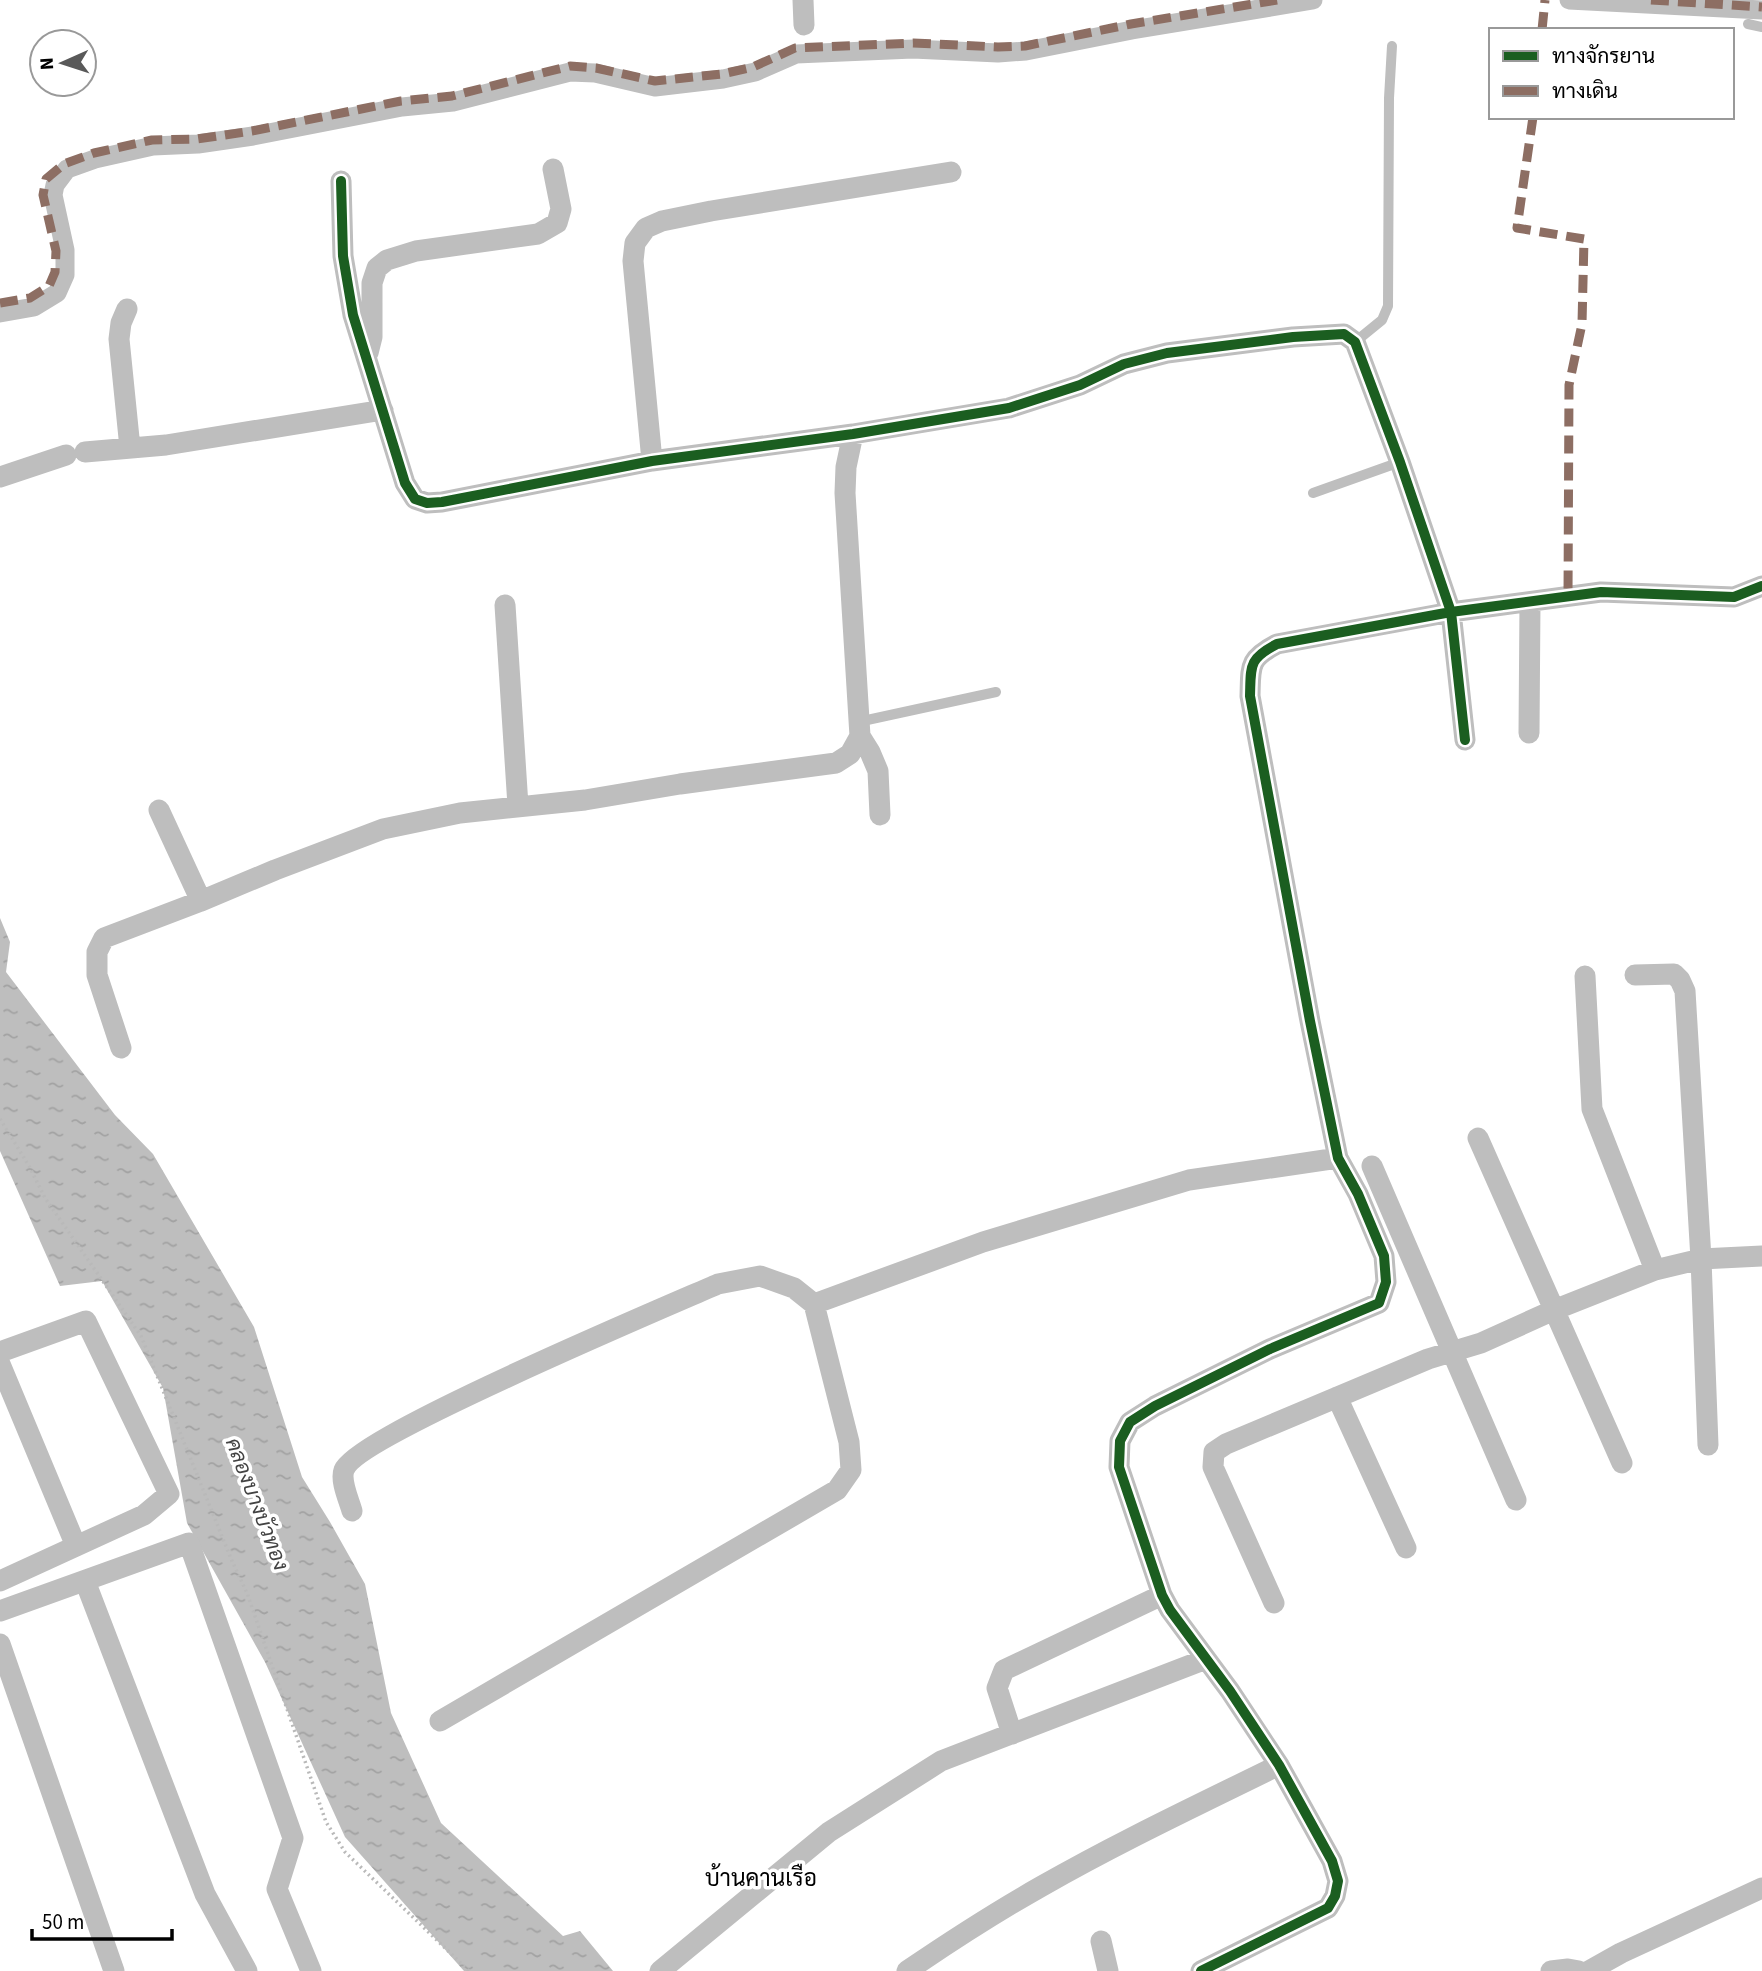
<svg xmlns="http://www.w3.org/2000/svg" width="1762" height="1971" viewBox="0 0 1762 1971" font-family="'Source Sans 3',Sarabun,sans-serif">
<defs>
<pattern id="water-ripples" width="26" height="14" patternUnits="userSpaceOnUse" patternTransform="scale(1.75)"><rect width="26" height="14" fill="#bebebe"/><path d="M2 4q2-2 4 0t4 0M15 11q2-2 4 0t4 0" fill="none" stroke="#a2a2a2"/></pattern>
</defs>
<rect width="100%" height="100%" fill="#fff"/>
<!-- water -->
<path fill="url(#water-ripples)" d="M0,918l10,24 -4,30 109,143 38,39 101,173 48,150 28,45 35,62 26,129 50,110 122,113 17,-5 33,40h-149l-119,-134 -80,-175 -78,-139 -24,-135 -61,-107 -42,5 -60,-135z"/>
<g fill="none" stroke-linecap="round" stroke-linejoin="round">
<!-- canal -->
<path stroke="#bebebe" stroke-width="19" d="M1569,0l193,10
M0,313l34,-6 23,-14 8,-18v-25l-12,-55 2,-10 12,-16 28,-10 58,-13 45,-2 55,-8 149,-29 51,-5 117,-30 25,1 60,14 68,-8 32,-7 41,-18 117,-5 85,4 28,-2 106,-21 181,-30"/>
<!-- path -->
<path stroke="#b9b9b9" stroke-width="3.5" stroke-dasharray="2 3.5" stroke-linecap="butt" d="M0,1119l29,47 16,32 96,138 91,225 15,32 79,229 19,30 124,119"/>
<!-- service -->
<path stroke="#bebebe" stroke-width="10" d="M1748,24l14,3
M1355,342l27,-22 6,-14 1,-208 3,-52
M1313,493l87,-31
M858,722l138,-30"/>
<!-- minor -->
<path stroke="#bebebe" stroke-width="21" d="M803,0l1,25
M341,181l2,75 10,59 52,168 10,16 12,4 15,-1 210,-41 201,-27 156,-26 71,-23 44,-21 43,-11 126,-16 51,-3 11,8 45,120 51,150 14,128
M127,309l-6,14 -2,16 11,109
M368,353l4,-16v-54l5,-15 10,-8 29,-9 122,-17 19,-11 4,-14 -8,-40
M85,452l81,-7 217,-35
M652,461l-19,-200 2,-18 11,-15 16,-7 49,-10 240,-39
M0,477l66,-22
M505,605l13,201
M1529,733l1,-131
M860,736l10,16 8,19 2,44
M159,810l42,91 74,-31 108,-41 77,-16 125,-13 95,-16 156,-21 14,-9 10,-18 -15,-243 1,-26 7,-33
M1635,975l39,-1 6,6 5,11 16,268 7,186
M1585,976l7,133 63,161
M121,1048l-24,-73v-23l7,-14 97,-37
M1478,1138l144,325
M1372,1166l144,334
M814,1304l169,-62 206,-62 149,-22
M0,1352l86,-31 83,173 -25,21 -144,66
M0,1364l76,182
M1337,1397l69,151
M352,1511c-3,-11 -12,-30 -8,-41 12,-33 324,-164 374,-186l42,-8 34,12 20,16 35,138 2,28 -14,20 -397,231
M85,1581l120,313 42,77
M1274,1603l-61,-136 1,-15 12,-8 202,-85 53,-16 73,-33 101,-40 46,-11 61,-3
M0,1611l189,-68 104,295 -16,51 34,82
M0,1644l114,327
M1012,1734l-15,-46 7,-18 158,-75
M1101,1941l7,30
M660,1971l169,-139 112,-71 265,-102
M907,1971c44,-30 89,-59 135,-85 77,-44 158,-82 237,-121
M1201,1971l127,-63 7,-12 3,-15 -6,-20 -53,-96 -49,-74 -60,-81 -8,-15 -43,-128 1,-26 10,-19 25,-16 115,-57 109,-46 7,-21 -2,-26 -26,-62 -20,-36 -28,-137 -60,-325c1,-30 -2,-37 27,-52l174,-32 150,-20 133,5 28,-11
M1551,1971l17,-2 11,2
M1589,1971l32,-18 141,-65"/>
<!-- quiet -->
<path stroke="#8d6e63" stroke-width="9" stroke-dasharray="18 9" stroke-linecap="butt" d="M1651,0l111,7
M1542,30l3,-30
M1533,117l-16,111 67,11 -2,85 -13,61 -1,212
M0,303l30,-5 19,-12 6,-14 1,-21 -13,-56 3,-16 18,-15 30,-11 58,-13 45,-1 55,-8 149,-30 51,-5 118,-30 26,2 59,13 67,-7 31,-7 42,-19 118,-5 85,4 27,-1 106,-22 146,-24"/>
<!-- cycleway casing -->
<g stroke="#fff" stroke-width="15">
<path id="cycleway" d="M341,181l2,75 10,59 52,168 10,16 12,4 15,-1 210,-41 201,-27 156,-26 71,-23 44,-21 43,-11 126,-16 51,-3 11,8 45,120 51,150 14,128
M1201,1971l127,-63 7,-12 3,-15 -6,-20 -53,-96 -49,-74 -60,-81 -8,-15 -43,-128 1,-26 10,-19 25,-16 115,-57 109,-46 7,-21 -2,-26 -26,-62 -20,-36 -28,-137 -60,-325c1,-30 -2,-37 27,-52l174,-32 150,-20 133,5 28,-11"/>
</g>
<!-- cycleway -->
<use href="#cycleway" stroke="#1b5e20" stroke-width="10"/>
</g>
<g text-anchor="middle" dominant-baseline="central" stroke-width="7" stroke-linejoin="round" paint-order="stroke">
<!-- water labels -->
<g font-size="21" font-style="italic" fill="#434343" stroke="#fff">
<text transform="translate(257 1504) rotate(69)">คลองบางบัวทอง</text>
</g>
<!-- quarter labels -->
<g font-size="23" fill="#000" stroke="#fff">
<text x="761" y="1878">บ้านคานเรือ</text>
</g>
</g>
<!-- legend -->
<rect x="1489" y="28" width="245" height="91" fill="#ffffff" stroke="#999999" stroke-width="2"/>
<rect x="1503" y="51" width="35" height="10" fill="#1b5e20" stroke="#999999" stroke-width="2"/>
<text x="1552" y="63" font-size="21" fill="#000000">ทางจักรยาน</text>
<rect x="1503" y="86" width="35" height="10" fill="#8d6e63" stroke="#999999" stroke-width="2"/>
<text x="1552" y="98" font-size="21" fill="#000000">ทางเดิน</text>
<!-- north arrow -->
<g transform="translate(63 63) rotate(267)"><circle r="33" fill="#ffffff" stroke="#999999" stroke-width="2"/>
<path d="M0-5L12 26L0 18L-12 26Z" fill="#595959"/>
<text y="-10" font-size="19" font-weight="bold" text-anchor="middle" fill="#000000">N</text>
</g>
<!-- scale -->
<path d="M32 1929v10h140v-10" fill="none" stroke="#000000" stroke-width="3.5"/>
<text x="42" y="1929" font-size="21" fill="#000000" stroke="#ffffff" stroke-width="5" paint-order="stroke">50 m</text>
</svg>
